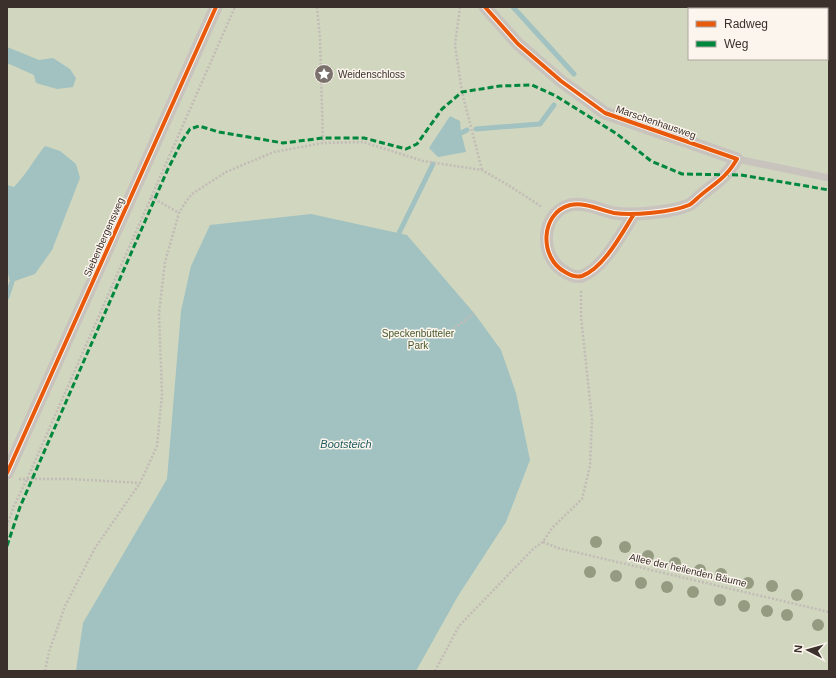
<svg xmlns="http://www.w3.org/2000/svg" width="836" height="678" viewBox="0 0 836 678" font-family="Arial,sans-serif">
<rect width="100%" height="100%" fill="#f0ebe5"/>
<!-- green -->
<path fill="#d1d6bf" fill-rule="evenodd" d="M7,7h822v664h-822zM689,9h138v50h-138z"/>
<!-- water -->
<path fill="#a1c2c1" d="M7,47l32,13 14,-2 17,11 6,9 -3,9 -16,2 -21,-6 -2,-8 -27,-12z
M450,116l10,5 1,11 5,20 -28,5 -9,-9z
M45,146l15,5 16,13 4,14 -28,72 -17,24 -23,8 -3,-3 -2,-12v-82l7,2c12,-12 20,-28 31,-41z
M311,214l96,21 67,78 27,37 15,43 14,67 -24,62 -48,74 -42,75h-340l7,-48 84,-144 14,-168 10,-45 19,-41z"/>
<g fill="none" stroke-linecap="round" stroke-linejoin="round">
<!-- stream -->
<path stroke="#a1c2c1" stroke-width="5" d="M513,7l61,67
M476,129l64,-5 14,-19
M455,136l12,-6
M399,233l34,-69
M7,297l5,-15 1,-6"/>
<!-- path -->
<path stroke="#c2bbb6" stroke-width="2.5" stroke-dasharray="2 2" stroke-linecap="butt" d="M317,7l3,31 3,105
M460,7l-5,38 7,47 20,78
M151,197l28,16
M445,336l29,-23
M19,479h53l68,4
M7,526l7,-20 13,-27 208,-472
M543,542l15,6 271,64
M45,671l4,-19 16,-46 30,-58 45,-65 17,-37 5,-51 -3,-82 6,-51 14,-49 6,-10 7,-9 34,-22 48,-20 49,-9 40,-1 60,19 59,9 26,15 34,22
M435,671l24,-45 75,-78 9,-6 9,-14 30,-29 8,-33 2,-47 -11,-102v-27"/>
<!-- service -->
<path stroke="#c9c3be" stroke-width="7" d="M737,159l92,19"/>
<!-- minor -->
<path stroke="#c9c3be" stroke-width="13" d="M485,7l33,37 43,37 44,32 132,46c-3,5 -7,11 -11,15 -7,8 -17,14 -25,21 -4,3 -8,8 -12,10 -16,7 -57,11 -75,8 -14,-3 -28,-11 -44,-8 -30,8 -31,53 -5,67 5,3 11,6 17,4 22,-8 40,-43 52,-62
M7,473l209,-466"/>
<!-- quiet -->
<path stroke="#00873e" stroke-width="3" stroke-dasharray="6 3" stroke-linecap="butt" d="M7,546l13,-39 147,-336 15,-30 8,-12 9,-3 20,6 64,11 40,-5h41l42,11 11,-5 25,-35 20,-17 38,-6 32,-1 24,11 61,38 34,27 31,13 59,1 88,15"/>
<!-- cycleway casing -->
<g stroke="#fbf5ee" stroke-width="6">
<path id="cycleway" d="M485,7l33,37 43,37 44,32 132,46c-3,5 -7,11 -11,15 -7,8 -17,14 -25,21 -4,3 -8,8 -12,10 -16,7 -57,11 -75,8 -14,-3 -28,-11 -44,-8 -30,8 -31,53 -5,67 5,3 11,6 17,4 22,-8 40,-43 52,-62
M7,473l209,-466"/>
</g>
<!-- cycleway -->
<use href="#cycleway" stroke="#e8590c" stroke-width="4"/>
</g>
<!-- trees -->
<g fill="#959b80">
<circle cx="596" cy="542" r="6"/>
<circle cx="625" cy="547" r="6"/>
<circle cx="648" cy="556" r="6"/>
<circle cx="675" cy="563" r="6"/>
<circle cx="700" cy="570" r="6"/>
<circle cx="590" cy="572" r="6"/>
<circle cx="721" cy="574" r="6"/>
<circle cx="616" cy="576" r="6"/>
<circle cx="641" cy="583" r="6"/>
<circle cx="748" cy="583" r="6"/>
<circle cx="772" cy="586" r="6"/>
<circle cx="667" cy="587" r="6"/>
<circle cx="693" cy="592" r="6"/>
<circle cx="797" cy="595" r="6"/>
<circle cx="720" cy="600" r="6"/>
<circle cx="744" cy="606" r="6"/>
<circle cx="767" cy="611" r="6"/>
<circle cx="787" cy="615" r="6"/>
<circle cx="818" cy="625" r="6"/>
</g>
<!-- icons -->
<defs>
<g id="sight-disc" transform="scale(1)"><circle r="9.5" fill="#7a716c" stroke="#fbf5ee"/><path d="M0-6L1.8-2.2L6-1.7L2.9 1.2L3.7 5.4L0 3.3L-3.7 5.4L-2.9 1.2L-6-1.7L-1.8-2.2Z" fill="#fff"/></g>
</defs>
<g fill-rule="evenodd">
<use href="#sight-disc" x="324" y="74"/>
</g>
<g text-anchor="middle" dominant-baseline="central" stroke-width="3" stroke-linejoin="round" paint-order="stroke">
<!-- poi labels -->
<g font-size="10" fill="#3b302b" stroke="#fbf5ee" text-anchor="start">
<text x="338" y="74">Weidenschloss</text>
</g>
<!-- street labels -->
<g font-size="10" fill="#3b302b" stroke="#fbf5ee">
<text transform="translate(656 122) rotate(19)">Marschenhausweg</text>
<text transform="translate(104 237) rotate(-66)">Siebenbergensweg</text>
<text transform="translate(688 570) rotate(13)">Allee der heilenden Bäume</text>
</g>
<!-- park labels -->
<g font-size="10" fill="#4a5a2e" stroke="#fbf5ee">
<text x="418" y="333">Speckenbütteler<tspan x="418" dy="12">Park</tspan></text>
</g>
<!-- water labels -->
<g font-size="11" font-style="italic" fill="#1f5a5e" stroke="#fbf5ee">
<text x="346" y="444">Bootsteich</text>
</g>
</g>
<!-- border -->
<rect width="836" height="678" fill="none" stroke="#3b302b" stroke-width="16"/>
<!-- legend -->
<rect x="688" y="8" width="140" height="52" fill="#fbf5ee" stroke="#aea6a0"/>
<rect x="696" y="21" width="20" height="6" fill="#e8590c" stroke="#aea6a0"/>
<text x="724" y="28" font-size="12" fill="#3b302b">Radweg</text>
<rect x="696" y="41" width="20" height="6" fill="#00873e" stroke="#aea6a0"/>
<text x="724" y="48" font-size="12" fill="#3b302b">Weg</text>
<!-- north arrow -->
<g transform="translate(808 650) rotate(276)" stroke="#fbf5ee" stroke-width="3" paint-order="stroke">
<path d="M0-3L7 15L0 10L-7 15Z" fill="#3b302b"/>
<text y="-6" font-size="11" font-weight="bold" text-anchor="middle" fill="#3b302b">N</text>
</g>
</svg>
